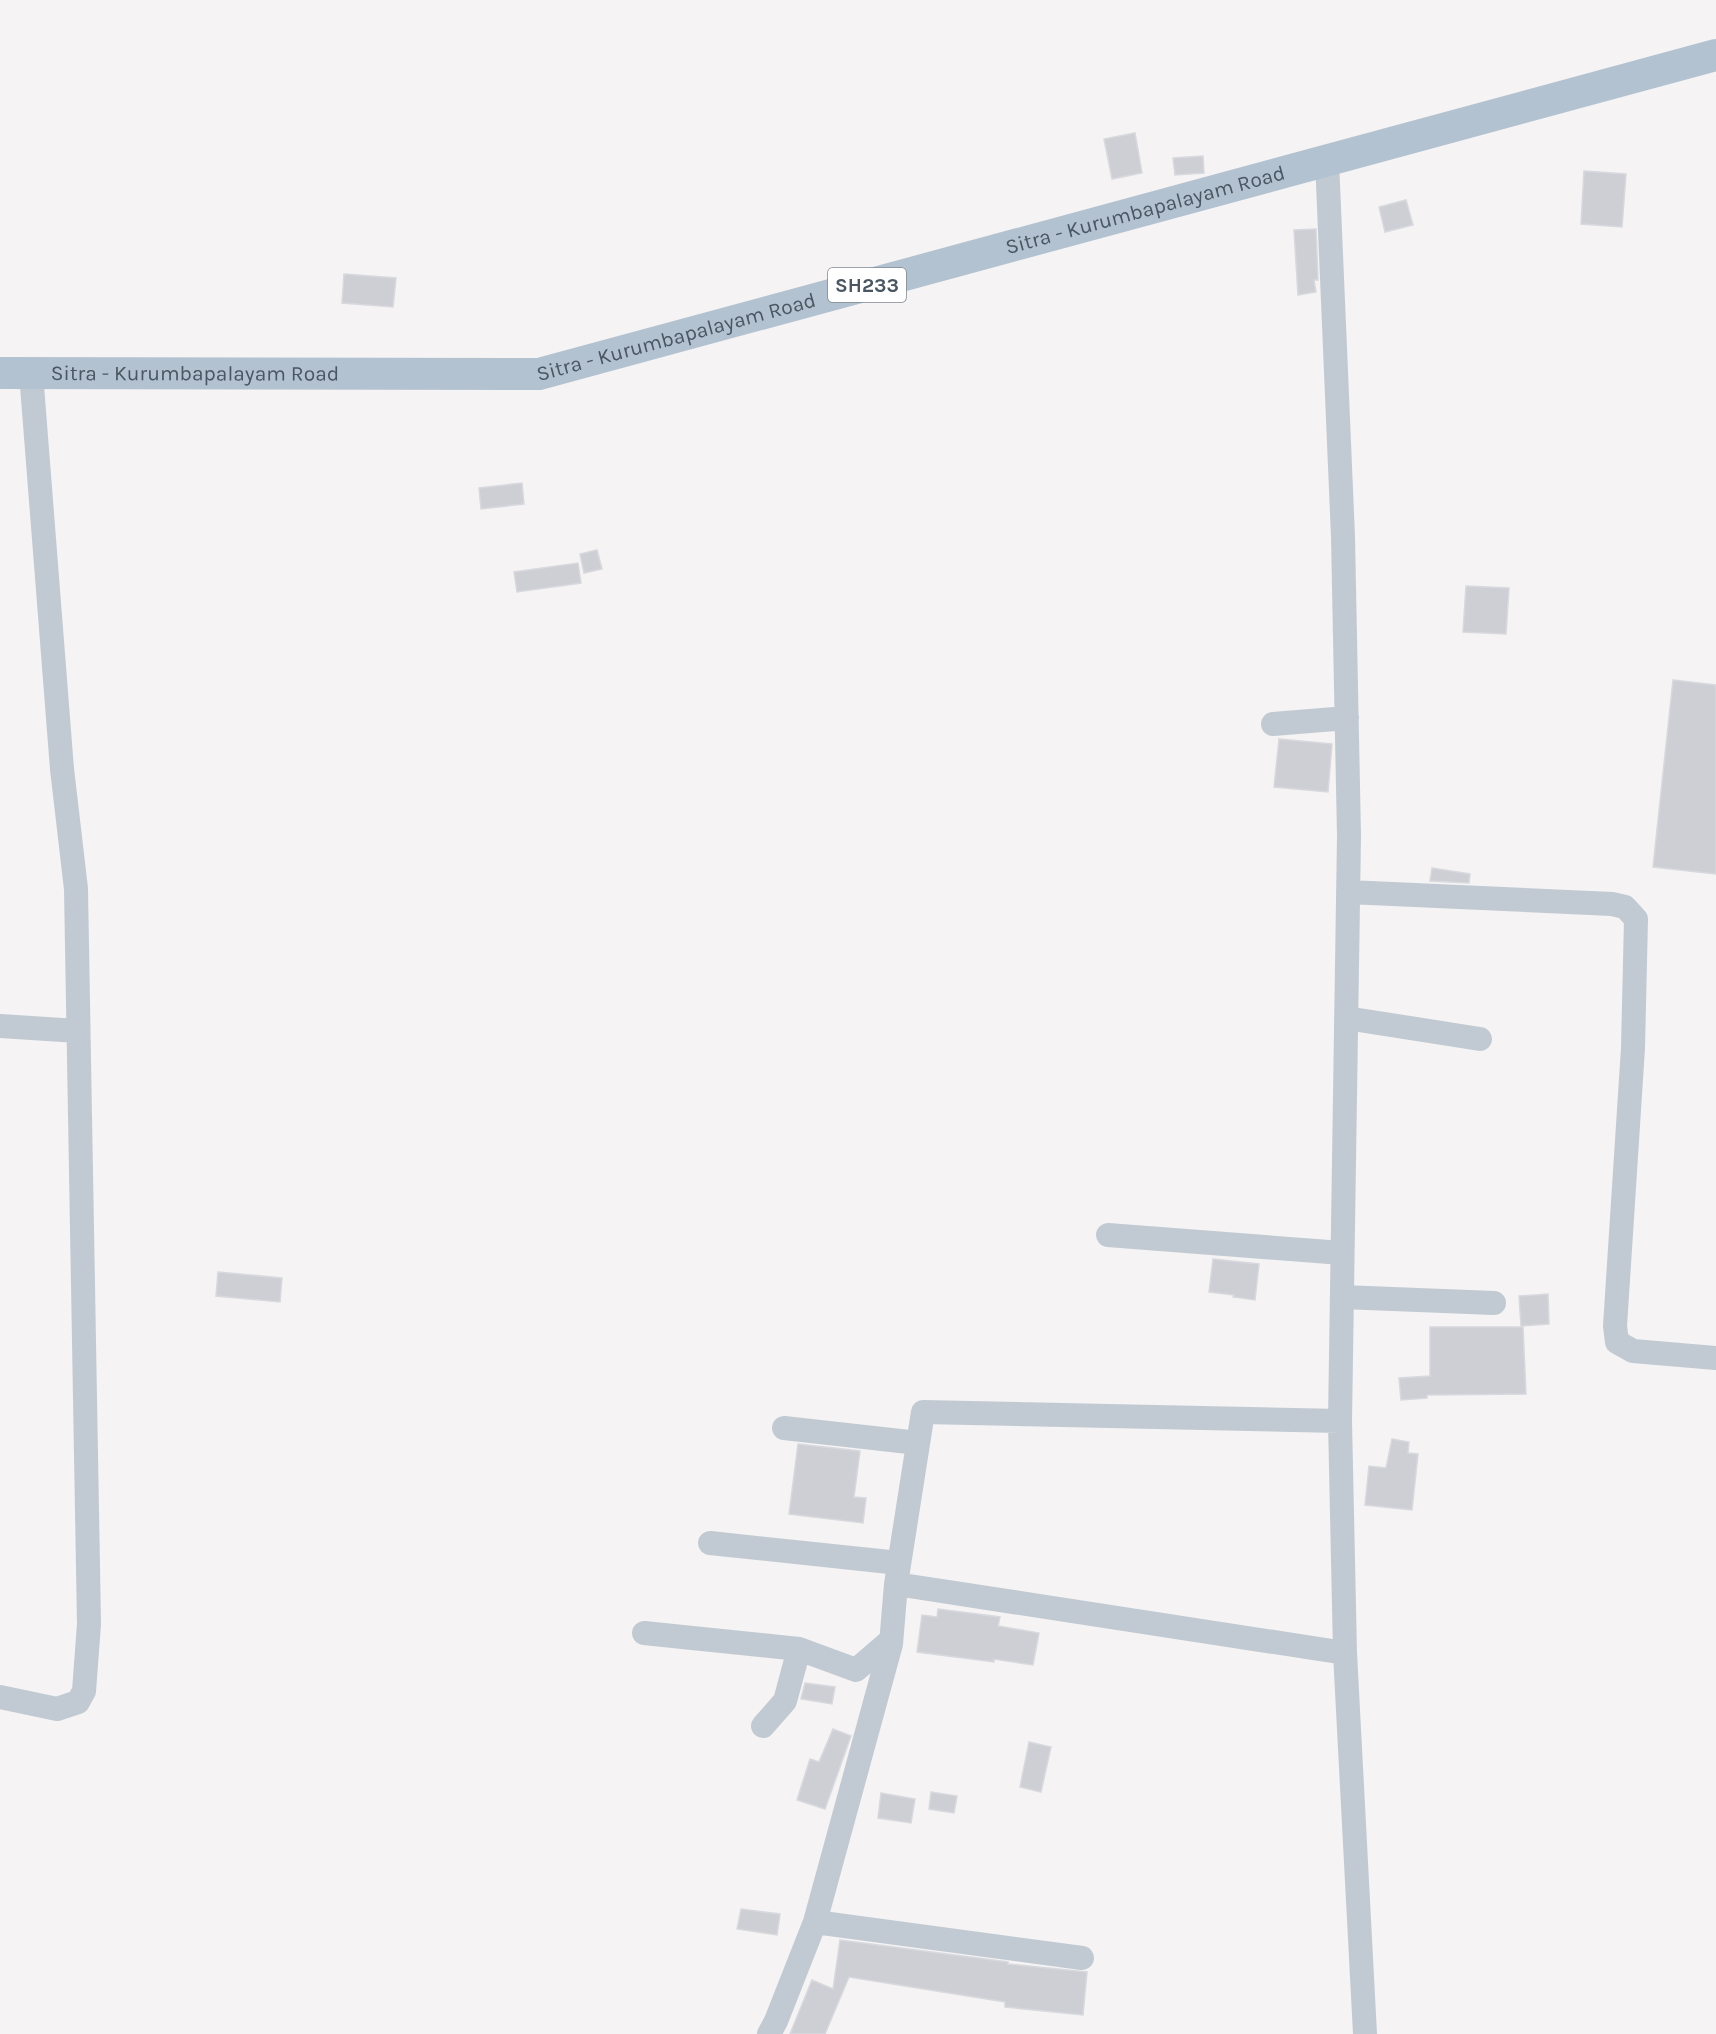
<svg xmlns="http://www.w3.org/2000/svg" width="1716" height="2034" viewBox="0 0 1716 2034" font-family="Karla,sans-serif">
<rect width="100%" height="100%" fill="#f5f3f3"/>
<!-- building -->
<path fill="#cdcfd5" stroke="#d7d9de" stroke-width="1.5" d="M1135,133l7,40 -30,6 -8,-40z
M1203,156l1,17 -29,2 -2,-17z
M1584,171l42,3 -4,53 -41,-3z
M1406,200l7,25 -28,7 -6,-25z
M1316,229l2,51h-4l2,12 -18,3 -4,-65z
M344,274l52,4 -3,29 -51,-4z
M522,483l2,21 -43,5 -2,-21z
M597,550l5,19 -18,4 -4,-19z
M578,563l3,20 -64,9 -3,-20z
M1466,586l43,2 -3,46 -43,-2z
M1673,680l43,5v189l-63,-7z
M1279,739l53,5 -4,48 -54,-5z
M1432,868l38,6 -1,9 -39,-2z
M1213,1259l46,5 -4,36 -22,-3 1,-2 -25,-3z
M218,1272l64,6 -2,24 -64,-6z
M1548,1294l1,30 -28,2 -2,-30z
M1430,1327h93l3,67 -99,1v3l-26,2 -2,-22 31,-2z
M1392,1439l17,3 -1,11 10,1 -6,56 -47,-5 4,-39 17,2z
M798,1444l62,7 -6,46 12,1 -3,25 -74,-9z
M938,1609l62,8 -2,9 41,7 -6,32 -39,-6v3l-77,-10 5,-37 15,2z
M805,1683l30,4 -3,17 -31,-5z
M833,1729l18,7 -26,73 -28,-9 13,-41 9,3z
M1029,1742l22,5 -10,45 -21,-5z
M931,1792l26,4 -3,17 -25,-4z
M881,1793l34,6 -4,24 -33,-5z
M741,1909l39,5 -3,21 -40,-6z
M840,1940l168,22v2l79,8 -4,43 -78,-8v-5l-156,-25 -24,57h-35l22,-54 21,9z"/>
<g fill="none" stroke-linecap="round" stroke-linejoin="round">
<!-- minor -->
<path stroke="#c1cad2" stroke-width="24" d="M1273,724l74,-6
M1348,892l264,12 13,3 11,12 -3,129 -18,278 2,16 16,9 83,7
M1346,1018l134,21
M0,1026l78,5
M1108,1235l234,18
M1342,1297l152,6
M1340,1421l5,232 20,381
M784,1428l134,15
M710,1543l189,20
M896,1584l449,69
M644,1633l155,16 57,21 35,-30
M0,1697l57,12 21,-7 6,-11 5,-67 -13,-735 -14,-120 -31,-396
M763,1726l22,-25 14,-52
M815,1922l267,36
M769,2034l7,-13 39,-99 76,-278 5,-60 27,-172 417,9 9,-585 -6,-299 -16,-377"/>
<!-- major -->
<path stroke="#b3c2d1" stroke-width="32" id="s1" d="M0,373l539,1 1177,-319"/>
</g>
<g text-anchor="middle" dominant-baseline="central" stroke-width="4.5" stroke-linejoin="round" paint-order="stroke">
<!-- shield labels -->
<rect fill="#fff" stroke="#808990" stroke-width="1.5" x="828" y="268" width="78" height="34" rx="4.5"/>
<g font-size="20" font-weight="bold" fill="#4a5661">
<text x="867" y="285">SH233</text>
</g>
<!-- street labels -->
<g font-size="21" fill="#4a5661" stroke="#fff">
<text stroke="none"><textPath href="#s1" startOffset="1167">Sitra - Kurumbapalayam Road</textPath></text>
<text stroke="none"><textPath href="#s1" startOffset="681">Sitra - Kurumbapalayam Road</textPath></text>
<text stroke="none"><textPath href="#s1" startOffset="195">Sitra - Kurumbapalayam Road</textPath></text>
</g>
</g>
</svg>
